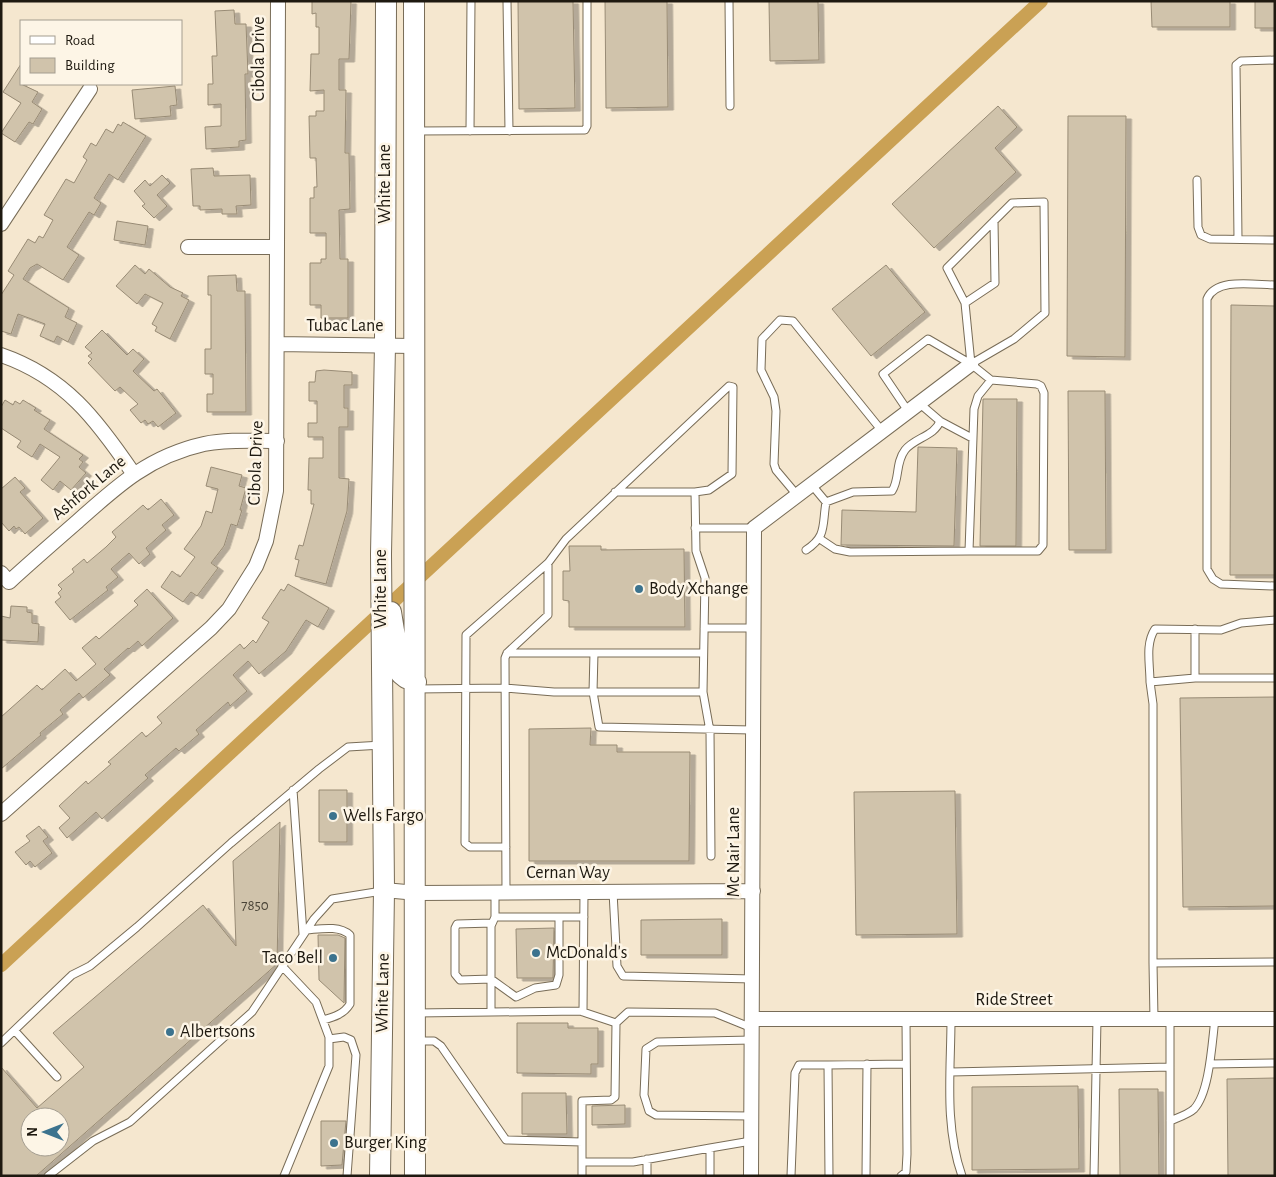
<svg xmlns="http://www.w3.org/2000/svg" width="1276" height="1177" viewBox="0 0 1276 1177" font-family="'Alegreya Sans',sans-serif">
<defs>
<filter id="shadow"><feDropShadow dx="5.5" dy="3" stdDeviation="0" flood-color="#0004"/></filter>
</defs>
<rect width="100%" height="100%" fill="#f5e7cf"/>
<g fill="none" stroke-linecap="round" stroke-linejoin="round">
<!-- canal -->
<path stroke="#caa154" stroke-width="14" d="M1,965l1040,-964"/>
</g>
<!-- building -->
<path fill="#d0c3ab" stroke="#988b75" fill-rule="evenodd" filter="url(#shadow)" d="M312,1h39l-2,58h-10v31h7l-1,63h4l1,56 -11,1 1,49h8v59h-27v-13h-11v-42h11v-4h5v-26h-16v-35h4v-11h3l-1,-29h-6l-1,-42h7v-5h8v-21l-14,1 1,-37h8v-27h-3v-14l-4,1z
M518,1h55l2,107 -56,1z
M605,1h62l1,106 -62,1z
M769,1h49l1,59 -49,1z
M1151,1h79v26h-78z
M1255,1h20v27h-20z
M234,10l1,14h11l2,50h-3l1,66 -7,1v6l-33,2 -1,-22 16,-1v-22l-13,1v-21h5l-1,-28h5l-2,-45z
M21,64v20l17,8 -6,10 10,7 -9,15 -4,-2 -14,20 -14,-9 20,-30 -18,-11z
M175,86l2,19 -7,1 1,10 -36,3 -3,-29z
M998,106l19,21 -22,21 21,24 -82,76 -42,-44z
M1068,116h58l-1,241 -58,-1z
M123,122l23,14 -28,44 -9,-6 -15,24 7,5 -7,12 -5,-3 -22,35 12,8 -16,25 -26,-16 -7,4 -7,11 46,29 -4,9 12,6 -9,19 -11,-6 -3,6 -14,-6 5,-12 -27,-10 -7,20 -10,-3v-36l13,-20 -6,-4 20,-32 7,4 4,-7 4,2 10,-18 -9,-5 22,-36 8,4 13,-23 -4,-3 8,-14 5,3 10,-17 7,4 5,-9 3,2z
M213,168l1,8 36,-1 1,30 -15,1 1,8h-15v-5l-22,1v-4h-7l-2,-37z
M162,175l8,8 -13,12 10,11 -13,12 -12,-12 3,-2 -11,-13 11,-11 5,6z
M117,221l31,5 -3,19 -31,-5z
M135,265l10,9 4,-5 21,18 13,6 -2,3 8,4 -19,39 -15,-8 2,-4 -5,-3 11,-21 -18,-9 -8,10 -21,-18z
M886,265l39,47 -54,44 -39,-47z
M236,275l1,16h8l1,121h-39v-18h6v-20h-8v-25h6v-54h-3v-19z
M1231,305l44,1v269h-45z
M102,330l25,25 6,-6 11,10 -11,12 21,20 3,-2 19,24 -18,14 -5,-6 -5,3 -3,-4 -4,3 -11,-13 8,-6 -18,-17 -5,4 -27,-28 4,-4 -4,-3 4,-3 -7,-6z
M324,370l28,2v13h-8v23h4v19h-9v51l10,1 -2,32 -21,73 -31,-8 4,-16 -4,-1 4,-14 4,1 11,-42h-3v-14h-3l1,-32h14v-21h-15v-14h9v-22h-8v-19h6l1,-11z
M1068,391h37l1,159h-37z
M983,399h34l-1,147h-36z
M5,400l8,5 2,-4 5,3 3,-4 13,8 -2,2 16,10 -6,9 39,26 -4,4 4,3 -4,5 7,6 -15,17 -11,-9 -7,9 -12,-10 19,-23 -20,-13 -8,13 -15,-10 4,-6 -20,-13v-21z
M918,447l39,1 -3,98 -113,-1 1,-35 74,2z
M211,467l31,8 -3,11 7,2 -6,22h2l-5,16 -6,-2 -7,22 -13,17 7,5 -21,28 -6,-4 -8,10 -22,-15 11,-16 8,6 15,-20 -11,-8 17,-23 5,-15 6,2 6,-24 -12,-3z
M15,477l10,11 -5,4 23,26 -18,16 -6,-7 -3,2 -2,-3 -5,5 -8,-9v-33z
M161,499l13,16 -12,10 4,5 -20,18 4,6 -11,10 -10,-11 -18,16 7,8 -12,10 2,3 -38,30 -15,-18 6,-5 -3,-4 4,-4 -4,-4 16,-13 -2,-3 12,-10 3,4 19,-16 10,-10 -4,-5 31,-27 5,5z
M569,546h32v4l83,-1 1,78h-116v-26l-6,-1v-29h7z
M288,584l41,24 -11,19 -12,-7 -20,31 -27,23 -11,-13 -15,14 14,16 -17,15 -2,-4 -32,28 3,4 -20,17 -3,-3 -31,27 3,3 -46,41 -6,-7 -29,26 -8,-10 11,-10 -11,-12 27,-25 2,3 23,-20 -3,-2 34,-30 4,5 16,-14 -5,-6 83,-73 4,5 9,-9 3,3 13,-21 -7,-4 19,-29 3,2z
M147,589l26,29 -31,28 -4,-5 -9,8 -1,-1 -24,21 6,6 -27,23 -4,-5 -19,17 3,4 -23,19 1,2 -40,34v-52l36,-32 5,5 23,-21 11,12 20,-17 -14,-16 14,-12 3,3 39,-34 -4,-4z
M11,606l16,1v5l5,1v10l7,1 -1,18 -37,-2v-24l9,2z
M1275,697v209l-92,1 -3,-209z
M591,728l-1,17h27v7h73l-1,109h-160v-132z
M319,790h28v52h-28z
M955,791l2,143 -101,1 -2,-143z
M280,822l-3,142 -241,212h-35v-109l36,41 47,-41 -31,-34 150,-128 33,41 -3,-85zM30,1117h30v30h-30z
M39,826l9,11 -5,4 9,12 -17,14 -5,-6 -4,4 -11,-13 15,-11 -4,-5z
M722,919v36h-81v-35z
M554,928l-1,50h-36l-1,-49z
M318,935h20l7,3 -1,65 -25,-23z
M517,1023h51v5h30v36h-7v10l-74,-1z
M1275,1078v98h-47l-1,-97z
M1078,1086l1,83 -107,1v-83z
M1119,1089h39l1,87h-39z
M522,1093h44l1,41h-45z
M625,1105v19l-33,1v-19z
M321,1121h25l-4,44 -21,1z"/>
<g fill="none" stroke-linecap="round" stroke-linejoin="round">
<!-- lane casing -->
<g stroke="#786c57" stroke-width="9">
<path id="lane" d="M507,1l2,130
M729,1l1,105
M416,131l169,-1 2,-4v-125
M470,131l1,-130
M1197,180l1,47 3,8 9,4 65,1
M1044,202l1,111 -31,26 -43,25 -6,-61 -18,-35 65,-65z
M1238,239l-2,-174 5,-4 34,-1
M1275,285c-20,0 -59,-8 -68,14v270l6,10 8,5 54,2
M965,303l30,-20 -1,-62
M908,411l-25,-37 45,-35 43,25 20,16 46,4 4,2 3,7 -1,152 -5,6h-69l5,-142 4,-13 13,-16
M940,421l32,17
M811,484l15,18 27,-10 39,-1c8,-12 3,-28 13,-41 9,-12 30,-14 35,-29l-21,-18
M615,492h80
M797,495l-21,-25 -2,-6 2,-53 -2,-14 -13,-27 1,-31 18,-19 13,1 89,110
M695,528h59
M820,539l15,10 15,3 119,-1
M806,550c21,-14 16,-24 20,-48
M704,628h49
M507,653h196
M594,653l-1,39 6,35 154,3
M1195,678v-49
M1150,682c0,-18 -5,-38 5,-53l66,1 20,-7 34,-3
M416,689l89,-1 49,4h149
M293,790l10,144
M506,847h-36l-5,-4 1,-208 82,-72 18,-24 163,-153 4,1 -1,87 -23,16 -14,2 1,59 9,27 -2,114 7,39 1,125
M506,892l-1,-234 2,-5 41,-38v-52
M613,892l4,74 6,10 130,3
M495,917h89
M492,923l-35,1 -2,4v46l5,6 31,-1 25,18 19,-9 21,-3 3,-10v-58
M307,930c13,-1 32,-5 43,5v69c-6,10 -16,13 -27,16
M1153,963v-259l-3,-22 45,-4h80
M282,966l34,36 13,35v29l-45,110
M491,1012v-86l4,-9v-25
M583,1012l1,-120
M416,1013l164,-2 36,12
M951,1019c0,52 -7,106 11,157
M1154,1019l-1,-56 122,-1
M15,1031l42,46
M329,1039l15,-2 7,3 5,15 -9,121
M416,1041h18l7,5 65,94 76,2
M1,1043l71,-68 18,-9 47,-39 94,-84 88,-74 29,-22 34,-2
M1210,1064l65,-1
M828,1065l78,-1
M951,1072l219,-5
M751,1116l-95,-1 -7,-4 -5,-16 2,-46 11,-7 95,-2
M1170,1121c7,-3 19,-7 24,-12 16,-17 18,-68 21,-90
M582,1162h51l77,-14
M48,1176l45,-35 37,-19 122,-110 62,-93 18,-20 50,-8
M582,1176v-75l29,-1 4,-3 1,-74 12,-11 87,1 37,15
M647,1176v-17
M710,1176v-28l41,-7
M791,1176l4,-103 4,-8h29l1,111
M866,1176l1,-112
M901,1176l5,-4 1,-18 -1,-135
M1094,1176l3,-157
M1170,1176v-157"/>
</g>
<!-- street casing -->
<g stroke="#786c57" stroke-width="16">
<path id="street" d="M1,224l89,-135
M188,247h89
M277,344l136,2
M1,355c64,22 96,65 132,118
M1,573l8,9c23,-21 46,-41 69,-61 40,-36 72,-65 126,-77 24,-5 49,-3 73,-3
M1,814l210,-186 18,-19 27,-43 10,-25 10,-50 2,-490
M384,890l33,3 336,-2
M752,1019h523
M751,1176l3,-648 217,-164"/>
</g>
<!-- secondary casing -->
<g stroke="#786c57" stroke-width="22">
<path id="secondary" d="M414,1l1,1175
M391,612l10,62 5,4 10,4
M380,1176l4,-286 -3,-336 4,-209 1,-344"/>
</g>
<!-- lane -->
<use href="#lane" stroke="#fff" stroke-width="7"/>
<!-- street -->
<use href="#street" stroke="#fff" stroke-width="14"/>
<!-- secondary -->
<use href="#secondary" stroke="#fff" stroke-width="20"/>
</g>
<!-- markers -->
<g fill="#3c738e" stroke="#fdf5e6" stroke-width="2">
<circle cx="639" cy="589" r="5"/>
<circle cx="333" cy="816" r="5"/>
<circle cx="536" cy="953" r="5"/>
<circle cx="333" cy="958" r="5"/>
<circle cx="170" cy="1032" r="5"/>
<circle cx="334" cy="1143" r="5"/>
</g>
<g text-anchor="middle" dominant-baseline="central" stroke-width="5" stroke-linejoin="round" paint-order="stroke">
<!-- number labels -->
<g font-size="15" fill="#4a4437">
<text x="255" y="905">7850</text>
</g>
<!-- street labels -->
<g font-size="18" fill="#1e1910" stroke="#fdf5e6">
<text transform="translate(259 59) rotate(-90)">Cibola Drive</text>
<text transform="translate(385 184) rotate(-90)">White Lane</text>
<text x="345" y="326">Tubac Lane</text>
<text transform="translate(256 463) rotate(-88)">Cibola Drive</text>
<text transform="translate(89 488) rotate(-40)">Ashfork Lane</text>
<text transform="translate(381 589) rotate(-90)">White Lane</text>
<text transform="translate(734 852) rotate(-90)">Mc Nair Lane</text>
<text x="568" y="873">Cernan Way</text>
<text transform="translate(383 993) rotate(-89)">White Lane</text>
<text x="1014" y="1000">Ride Street</text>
</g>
<!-- poi labels -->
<g font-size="18" fill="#1e1910" stroke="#fdf5e6" text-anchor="start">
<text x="649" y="589">Body Xchange</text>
<text x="343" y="816">Wells Fargo</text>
<text x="546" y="953">McDonald's</text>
<text x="323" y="958" text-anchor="end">Taco Bell</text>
<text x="180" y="1032">Albertsons</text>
<text x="344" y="1143">Burger King</text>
</g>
</g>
<!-- border -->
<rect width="1276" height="1177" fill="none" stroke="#1e1910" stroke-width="5"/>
<!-- legend -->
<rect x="20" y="20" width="162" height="65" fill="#fdf5e6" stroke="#a49d90"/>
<rect x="30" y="36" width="25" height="8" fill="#ffffff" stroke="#a49d90"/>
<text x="65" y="45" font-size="15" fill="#1e1910">Road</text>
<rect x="30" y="58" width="25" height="15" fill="#d0c3ab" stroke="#a49d90"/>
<text x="65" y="70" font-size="15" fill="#1e1910">Building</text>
<!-- north arrow -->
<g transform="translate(45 1132) rotate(270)"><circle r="24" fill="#fdf5e6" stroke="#a49d90"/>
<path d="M0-4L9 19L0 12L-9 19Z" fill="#3c738e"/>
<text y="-8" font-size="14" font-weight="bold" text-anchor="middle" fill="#1e1910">N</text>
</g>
</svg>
